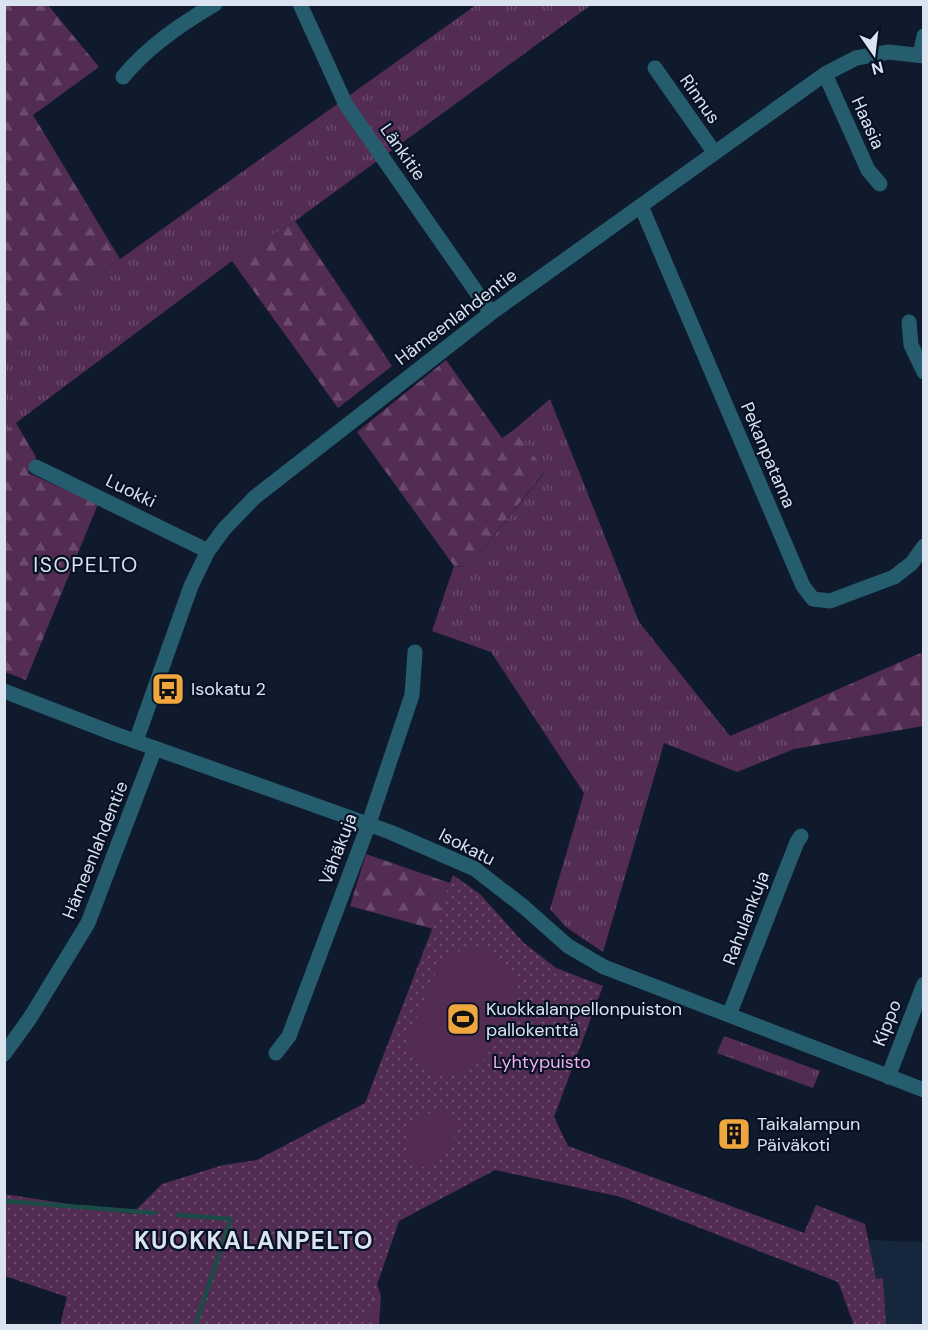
<svg xmlns="http://www.w3.org/2000/svg" width="928" height="1330" viewBox="0 0 928 1330" font-family="'DM Sans',sans-serif">
<defs>
<pattern id="grass-tufts" width="24" height="20" patternUnits="userSpaceOnUse" patternTransform="scale(1.5)"><rect width="24" height="20" fill="#532c53"/><path d="M3 7l-1-3M5 7V3M7 7l1-3M15 17l-1-3M17 17v-4M19 17l1-3" fill="none" stroke="#6b4a6c"/></pattern>
<pattern id="forest-firs" width="22" height="20" patternUnits="userSpaceOnUse" patternTransform="scale(1.5)"><rect width="22" height="20" fill="#532c53"/><path d="M5 1l3.5 6h-7zM16 11l3.5 6h-7z" fill="#6b4a6c"/></pattern>
<pattern id="park-dots" width="8" height="8" patternUnits="userSpaceOnUse" patternTransform="scale(1.5)"><rect width="8" height="8" fill="#532c53"/><path d="M2 2h.1M6 6h.1" fill="none" stroke="#6b4a6c" stroke-width="1.8" stroke-linecap="round"/></pattern>
</defs>
<rect width="100%" height="100%" fill="#0f1b2d"/>
<!-- built -->
<path fill="#16263d" d="M868,1240l55,2v81l-11,2h-26l-3,-47 -7,1z"/>
<!-- grass -->
<path fill="url(#grass-tufts)" d="M476,5h115l-296,216 -63,40 -227,170 -1,-89z
M550,399l89,223 91,114 61,-26 3,39 -57,23 -73,-29 -61,209 -37,-25 -16,-18 34,-116 -93,-141 -59,-21 22,-65 15,1 76,-95 -30,-43z
M724,1036l96,35 -7,17 -96,-35z"/>
<!-- forest -->
<path fill="url(#forest-firs)" d="M5,4l43,1 51,62 -66,48 87,144 -115,83z
M295,221l97,145 -54,42 -106,-147z
M446,360l56,78 13,-9 30,42 -76,96 -15,-1 -97,-134z
M16,423l20,34 -8,16 70,31 -72,176 -21,-8 -1,-241z
M923,652v74l-129,23 -3,-39z
M366,854l84,29 -17,46 -83,-23z
M377,1284l4,12 -2,29 -46,1z"/>
<!-- park -->
<path fill="url(#park-dots)" d="M453,875l27,19 44,49 32,25 47,18 -49,131 14,29 236,87 12,-28 49,19 11,55 7,-1 3,47h-32l-16,-43 -217,-85 -126,-27 -96,51 -36,104h-303l7,-28 -62,-21 -1,-82 128,20 30,-30 61,-19 34,-5 108,-57z"/>
<!-- pitch -->
<path fill="#532c53" d="M479,948l21,10 10,12 7,20 -1,15 -13,29 -22,28 -18,9 -14,4 -14,-1 -14,-6 -11,-18 -1,-15 31,-72 16,-11z
M440,1112c38,9 -8,75 -29,49 -10,-13 -2,-37 11,-45 6,-4 12,-3 18,-4z"/>
<g fill="none" stroke-linecap="round" stroke-linejoin="round">
<!-- stream -->
<path stroke="#1d4c48" stroke-width="4.5" d="M4,1201l151,12
M178,1215l53,4 -36,107"/>
<!-- minor -->
<path stroke="#255d6f" stroke-width="15" d="M300,4l46,101 145,208
M920,55l4,-19
M655,68l59,84
M825,74l43,96 12,14
M123,77c24,-30 58,-53 92,-73
M641,206l162,380 10,13 17,2 64,-24 18,-14 12,-17
M909,322l2,23 13,27
M36,467l172,84
M4,691l111,43 275,98 85,37 49,38 44,39 36,21 320,123
M136,741l55,-155 17,-35 16,-22 31,-32 236,-184 334,-239 31,-16 33,-6 35,4
M729,1015l68,-173 4,-6
M276,1053l13,-17 79,-210 44,-131 3,-43
M4,1054l26,-36 58,-95 67,-175
M888,1077l36,-93"/>
</g>
<!-- icons -->
<defs>
<g id="bus-square" transform="scale(1.725)"><rect x="-9" y="-9" width="18" height="18" rx="4" fill="#f0a63f" stroke="#061223"/><path d="M-5-6H5V4H4V6H2V4H-2V6H-4V4H-5ZM-3.5-4V0h7V-4ZM-3.5 1.2v1.5H-2V1.2ZM2 1.2v1.5H3.5V1.2Z" fill="#111"/></g>
<g id="stadium-square" transform="scale(1.725)"><rect x="-9" y="-9" width="18" height="18" rx="4" fill="#f0a63f" stroke="#061223"/><path d="M0-5a6.5 5 0 1 0 0 10a6.5 5 0 1 0 0-10ZM-3.5-1.8h7v3.6h-7Z" fill="#111"/></g>
<g id="building-square" transform="scale(1.725)"><rect x="-9" y="-9" width="18" height="18" rx="4" fill="#f0a63f" stroke="#061223"/><path d="M-4-6H4V6H1V3H-1V6H-4ZM-2.5-4.3h1.7v1.8h-1.7ZM.8-4.3h1.7v1.8H.8ZM-2.5-1h1.7V.8h-1.7ZM.8-1h1.7V.8H.8Z" fill="#111"/></g>
</defs>
<g fill-rule="evenodd">
<use href="#bus-square" x="168" y="689"/>
<use href="#stadium-square" x="463" y="1019"/>
<use href="#building-square" x="734" y="1134"/>
</g>
<g text-anchor="middle" dominant-baseline="central" stroke-width="4.5" stroke-linejoin="round" paint-order="stroke">
<!-- street labels -->
<g font-size="18" fill="#dae3ef" stroke="#061223">
<text transform="translate(700 99) rotate(55)">Rinnus</text>
<text transform="translate(868 123) rotate(66)">Haasia</text>
<text transform="translate(403 152) rotate(55)">Länkitie</text>
<text transform="translate(456 317) rotate(-37)">Hämeenlahdentie</text>
<text transform="translate(768 455) rotate(67)">Pekanpatama</text>
<text transform="translate(131 491) rotate(26)">Luokki</text>
<text transform="translate(467 847) rotate(27)">Isokatu</text>
<text transform="translate(338 849) rotate(-69)">Vähäkuja</text>
<text transform="translate(95 850) rotate(-68)">Hämeenlahdentie</text>
<text transform="translate(746 918) rotate(-69)">Rahulankuja</text>
<text transform="translate(887 1023) rotate(-69)">Kippo</text>
</g>
<!-- poi labels -->
<g font-size="18" fill="#dae3ef" stroke="#061223" text-anchor="start">
<text x="191" y="689">Isokatu 2</text>
<text x="486" y="1009">Kuokkalanpellonpuiston<tspan x="486" dy="21">pallokenttä</tspan></text>
<text x="757" y="1124">Taikalampun<tspan x="757" dy="21">Päiväkoti</tspan></text>
</g>
<!-- park labels -->
<g font-size="18" fill="#f0adef" stroke="#061223">
<text x="542" y="1062">Lyhtypuisto</text>
</g>
<!-- quarter labels -->
<g font-size="21" letter-spacing="1.5" fill="#dae3ef" stroke="#061223">
<text x="86" y="565">ISOPELTO</text>
</g>
<!-- district labels -->
<g font-size="24" font-weight="bold" letter-spacing="1.5" fill="#dae3ef" stroke="#061223">
<text x="254" y="1240">KUOKKALANPELTO</text>
</g>
</g>
<!-- border -->
<rect width="928" height="1330" fill="none" stroke="#dae3ef" stroke-width="12"/>
<!-- north arrow -->
<g transform="translate(874 54) rotate(166)" stroke="#061223" stroke-width="4.5" paint-order="stroke">
<path d="M0-4.5L10 22L0 15L-10 22Z" fill="#dae3ef"/>
<text y="-9" font-size="16" font-weight="bold" text-anchor="middle" fill="#dae3ef">N</text>
</g>
</svg>
